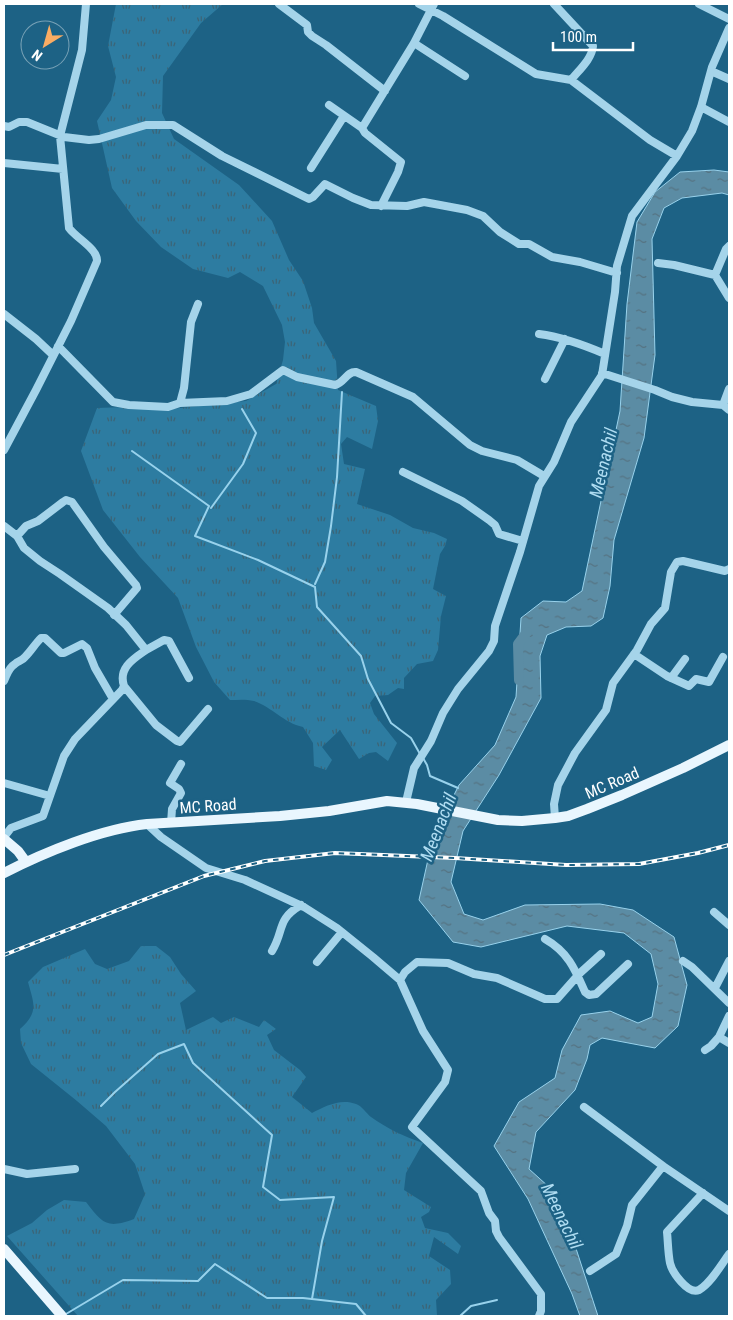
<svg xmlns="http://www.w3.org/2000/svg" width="733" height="1320" viewBox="0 0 733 1320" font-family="'Roboto Condensed',sans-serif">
<defs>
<pattern id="grass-tufts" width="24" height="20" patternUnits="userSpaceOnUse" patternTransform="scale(1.25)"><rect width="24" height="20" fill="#2d7ca1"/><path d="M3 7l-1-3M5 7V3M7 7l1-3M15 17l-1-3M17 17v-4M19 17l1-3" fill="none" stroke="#3c6476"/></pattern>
<pattern id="water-ripples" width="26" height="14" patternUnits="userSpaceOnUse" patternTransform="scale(1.25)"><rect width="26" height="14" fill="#5b8ca4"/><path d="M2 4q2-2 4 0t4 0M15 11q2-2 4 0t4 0" fill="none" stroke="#557281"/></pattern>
</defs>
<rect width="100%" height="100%" fill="#1d6285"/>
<!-- grass -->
<path fill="url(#grass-tufts)" d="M116,4h107l-22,19 -38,53 -1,37 12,26 65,46 33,36 17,39 14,21 9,27 2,15 22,38 2,29 38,16 2,15 -6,28 -25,-12 -6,7 3,20 21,5 -8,35 33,11 23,13 21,5 13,6 -2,7 -5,8 -7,35 13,7 -5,20 -3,34 -5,11 -16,3 -13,14v11l-6,-1 -10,7 -13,1 -5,7 4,11 23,29 -9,18 -12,-9 -7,1 -10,6 -19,-29 -18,17 10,13 -6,10 -12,-4 -1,-23 -10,-16c-19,-4 -31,-20 -49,-26 -8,-2 -17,-1 -24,-1l-16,-18 -18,-35 -18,-49 -38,-41 -37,-47 -22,-59 16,-43 29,-1 35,3 85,-9 30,-17 7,-24 2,-18 -3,-17 -19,-39 -23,-14 -12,6 -35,-9 -32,-22 -25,-26 -24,-33 -15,-67 14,-21 5,-23 -8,-31z
M141,946h15l14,11 11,17 15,17 -16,12 6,27 27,-13 8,6 13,-6 25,10 5,-7 12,9 -9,6 7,15 26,20 6,7 -14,20 20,16c13,-7 29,-15 44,-9 6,2 10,9 15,13 15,11 34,20 52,26l-17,30 -2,17 27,17 -2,5 -8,5 4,11 23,5 13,13 -3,8 -24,-17 -5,19 21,14 1,14 -15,16 1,16h-359l-71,-80 25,-13 15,-13 17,-10 22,2c17,22 21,27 48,17l11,-25 -10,-30 -29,-38 -29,-25 -46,-37 -10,-21 -1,-14c19,-17 14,-25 8,-47l15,-15 42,-18 10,15 12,5 22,-8z"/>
<!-- water -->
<path fill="url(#water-ripples)" stroke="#98d2ec" d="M714,170l15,2v23l-7,-2 -40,5 -18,10 -12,31 3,116 -11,83 -30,102 -4,46 -7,32 -12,8 -25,1 -19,8 -7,21 1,42 -42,77 -36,56 -12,51 13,32 19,6 42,-15 75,-1 33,6 41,27 13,48 -9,41 -23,22 -53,-10 -12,7 -3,14 -12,31 -39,42 -7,37 20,18 20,40 29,89h-18l-8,-22 -44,-95 -34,-53 25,-44 36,-24 7,-28 19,-35 29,-4 28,12 14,-6 6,-33 -7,-30 -27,-21 -57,-7 -86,21 -28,-5 -34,-42 14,-63 26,-52 36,-40 21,-48 5,-79 22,-17 23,1 16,-11 38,-180 7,-107 10,-82 18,-30 25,-20z"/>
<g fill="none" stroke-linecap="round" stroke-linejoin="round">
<!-- stream -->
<path stroke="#98d2ec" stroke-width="2" d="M132,451l77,55 -14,30 63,24 57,27 2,20 44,49 7,23 23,44 20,15 9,16
M211,508l32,-44 13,-31 -14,-24
M315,584l10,-22 6,-36 6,-49 5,-85
M423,758l4,7 3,11 28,12
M101,1106l14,-14 43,-38 26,-10 9,19 79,72 -9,52 17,13 54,-3 -12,44 -10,58
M66,1314l57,-34 75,1 17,-17 52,34h36l53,6 10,12
M460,1316l11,-10 26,-6"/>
<!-- river -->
<path stroke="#5b8ca4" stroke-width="10" d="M519,680l-1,-36 9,-12"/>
<!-- minor -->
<path stroke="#a5d4ea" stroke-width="8" d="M279,4l28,21 1,7 4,4 14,9 59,46
M419,4l24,12 93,58 35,6 79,60 27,16
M554,4l39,42c-1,13 -14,24 -22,34
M699,4l30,15
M414,43l51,33
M711,71l18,8
M329,105l33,23 3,5 36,29 -3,10 -17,34
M701,107l28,15
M4,126l5,1 10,-5h8l37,15 25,3 10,-1 47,-14h27l49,31 87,43 4,-2 12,-13 28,14 18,7 36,1 17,-4 43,8 16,6 17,16 19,12h10l23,13 28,5 37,11
M362,128l52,-85 20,-39
M4,163l59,6
M311,168l33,-52
M729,246l-3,3 -11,26 14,23
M658,263l16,2 41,10
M4,314l32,25 17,16
M539,334c24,3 45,11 66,20
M58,346l55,56 16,3 39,2 12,-4 47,-2 24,-7 32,-24 14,7 38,8c9,-2 12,-14 21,-13l57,25 57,48 12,6 35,9 27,16
M602,373l53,17 17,7 20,5 31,3 6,5
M545,379l20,-40
M180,403l4,-15 7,-66 7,-18
M723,405l6,-16
M4,450l32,-60 35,-69 26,-60c1,-12 -21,-23 -28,-33l-9,-92 22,-86 4,-46
M403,472l59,29 27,19 6,5 4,9 24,7
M4,526l13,10 7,12 16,13 20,13 48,34 18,17 20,25c-13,9 -28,18 -22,36l-2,4 -47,49 -11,17 -21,60 -32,12 -7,9
M17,536l9,-10 12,-5 25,-19 3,-2 6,2 32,45 32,38 1,3 -23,27
M146,650l18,-10 5,1 20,37
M634,654l33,22 22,10 7,-7 13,3 14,-25
M671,678l14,-19
M4,681c3,-6 4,-13 11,-17 3,-3 7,-3 10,-7 6,-6 10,-13 16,-19h4l16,15h3l18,-9 5,4 8,20 18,31
M124,686l32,39 21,16 3,1 28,-33
M4,783l46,13
M406,802l8,-34 17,-27 12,-28 15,-24 31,-38 5,-10 1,-15 25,-74 19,-66 15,-24 17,-40 31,-47 13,-83 2,-26 15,-50 45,-60 15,-25 9,-24 11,-40 17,-39
M555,818l-1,-14 4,-19 17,-32 31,-43 7,-27 24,-33 14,-26 14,-16 6,-36 6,-10 6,-1 42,10 4,-2
M171,823l1,-14 9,-16 -2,-4 -9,-6 11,-19
M147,824l14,13 45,31 39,12 59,27 33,21 36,29 27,23 23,51 25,39 -3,12 -33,45 69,64 8,22 6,8 1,10 3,6 42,57v17l-2,5
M714,912l15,13
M545,939c23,13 30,30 40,53l4,3 7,-1 32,-30
M272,951c13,-22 4,-31 29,-46
M683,961l9,6 37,36
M317,962l25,-30
M400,980l5,-8 12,-10 31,1 26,11 23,4 48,21h12l23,-26 21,-19
M715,988l14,-27
M719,1037l10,-21
M705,1050l6,-4 8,-9 10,6
M584,1107l79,59 66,45
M4,1169l23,5 48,-5
M703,1193l-36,39c1,10 1,21 3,31 2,9 18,32 29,27 12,-7 22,-25 30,-36
M590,1271l26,-17 11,-28 5,-21 31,-39"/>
<!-- major -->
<path stroke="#e9f6fe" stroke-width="10" d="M4,839l14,12 8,11
M4,873c41,-21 97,-44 143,-49l133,-8 49,-5 58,-10 30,3 81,16 24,1 33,-3 13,-2 19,-7 35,-14 61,-27 46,-23
M4,1249l58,67"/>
<!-- rail casing -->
<g stroke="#fff" stroke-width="4">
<path id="rail" d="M4,955l200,-79 61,-15 70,-8 120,5 111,7 73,-1 59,-11 31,-8"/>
</g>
<!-- rail -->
<use href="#rail" stroke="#1d6285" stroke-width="2" stroke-dasharray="5.5" stroke-linecap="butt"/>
</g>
<g text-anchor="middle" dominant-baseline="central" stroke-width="5" stroke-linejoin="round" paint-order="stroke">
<!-- street labels -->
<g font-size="16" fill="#fff" stroke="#1d6285">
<text transform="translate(612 783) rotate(-23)">MC Road</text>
<text transform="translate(208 806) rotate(-4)">MC Road</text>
</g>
<!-- water labels -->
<g font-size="18" font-style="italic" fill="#b0ddf2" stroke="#1d6285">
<text transform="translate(603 463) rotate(-77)">Meenachil</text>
<text transform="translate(438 827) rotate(-69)">Meenachil</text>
<text transform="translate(562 1216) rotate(64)">Meenachil</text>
</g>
</g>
<!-- border -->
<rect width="733" height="1320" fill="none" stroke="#ffffff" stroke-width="10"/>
<!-- north arrow -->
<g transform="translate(45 45) rotate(217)"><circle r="24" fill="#1d6285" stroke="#77a1b6"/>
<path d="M0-4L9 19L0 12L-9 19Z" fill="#faac63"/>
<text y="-8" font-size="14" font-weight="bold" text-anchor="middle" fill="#ffffff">N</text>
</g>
<!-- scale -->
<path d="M553 42v8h80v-8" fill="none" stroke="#ffffff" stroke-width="2.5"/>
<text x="560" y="42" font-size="15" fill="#ffffff" stroke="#1d6285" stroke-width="4" paint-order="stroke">100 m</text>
</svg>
